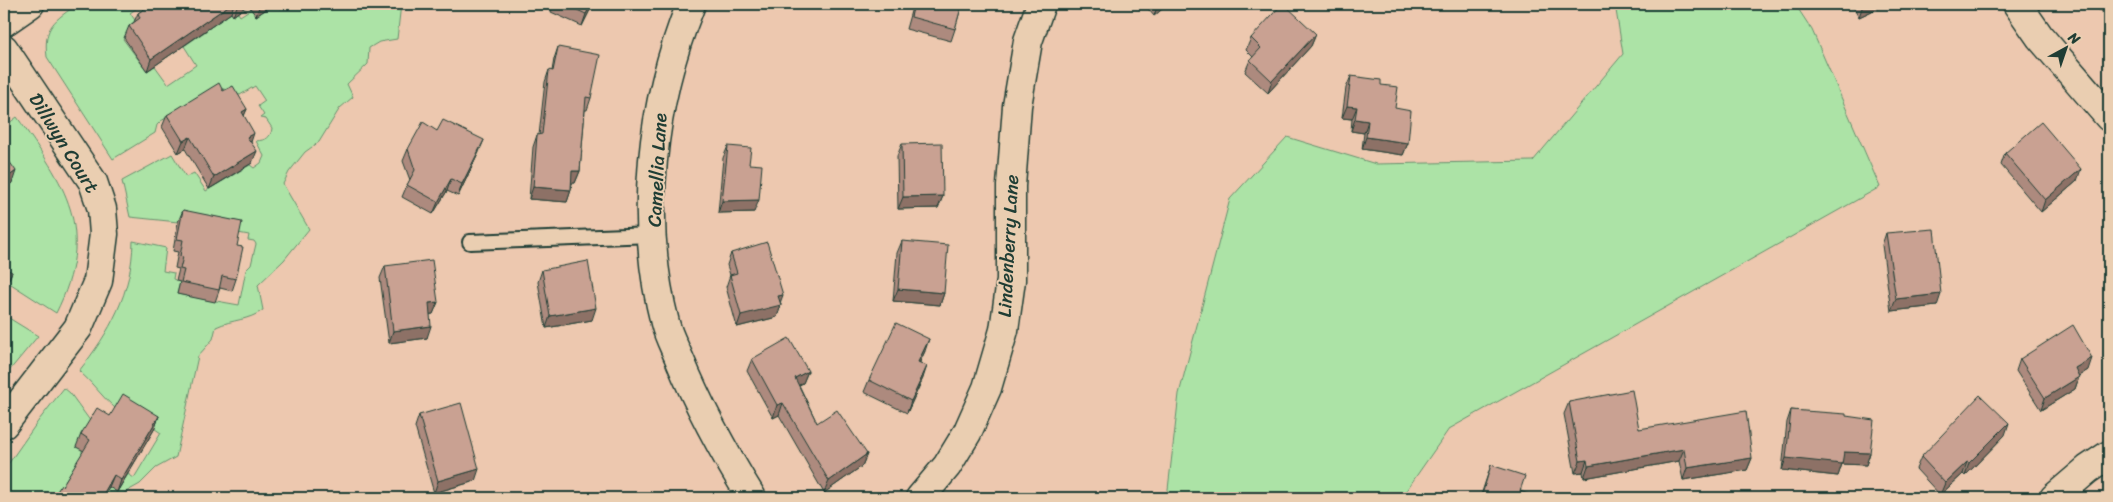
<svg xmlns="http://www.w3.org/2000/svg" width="2113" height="502" viewBox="0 0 2113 502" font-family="Sriracha,sans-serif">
<rect width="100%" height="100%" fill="#edc8af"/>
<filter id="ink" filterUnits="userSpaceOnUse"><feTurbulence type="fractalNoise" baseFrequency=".02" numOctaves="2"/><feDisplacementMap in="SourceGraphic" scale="10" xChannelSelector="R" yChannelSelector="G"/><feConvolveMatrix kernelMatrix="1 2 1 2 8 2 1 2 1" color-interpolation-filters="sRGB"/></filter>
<g filter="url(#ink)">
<!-- green -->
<path fill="#ace3a6" stroke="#66906d" d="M78,4h65l-13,9 7,10 -1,7 -13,9 24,32 8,-5 13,18 28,-19 -12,-19 22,-15 -19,-27 51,9 2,3 11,-7 5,7 18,-12h2l4,5 8,-5h113l-4,35 -18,3 -10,6 -1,16 -21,20 6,13 -13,11 -21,34 -14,10 -16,20 -6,12 26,45 -25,31 -26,25 5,25c-15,11 -30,9 -47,17l-3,12 -15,17 -22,101 -20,11 -16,16 -16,9v5h-66l-6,-3 -2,3h-46v-28l35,-50 25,-32 6,5 21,29 -9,28v3l2,2 -7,12 40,24 11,-17 6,4 27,-45c-14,-11 -34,-13 -46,-25 -13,-11 -23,-26 -36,-37 31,-39 53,-78 54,-130l33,7 -3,23 11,2 -1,6 7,3 -3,12 62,11 7,-35 5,-5 5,-21 -2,-3 -6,-1 1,-5 -71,-13 -48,-5 -8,-36 50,-27 14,23 8,-4 12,18 44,-26 4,3 7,-5 3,-7 -8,-15c10,-1 15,-3 16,-13l-6,-9 -6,-1 4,-3 -6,-9 7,-5 -10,-15 -15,9 -22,-8 -57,34 -4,4 -2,8 -42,26 -66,-102c-4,-31 8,-37 31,-53z
M1615,4h180l17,26 68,157 -431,242 -48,69h-234l12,-104 51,-195 57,-62 89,27 157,-3 90,-107z
M17,117c48,68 81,112 39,196l-45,-29 -7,-1v-156z
M4,315l34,21 -34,41z"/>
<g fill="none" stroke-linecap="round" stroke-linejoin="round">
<!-- lane casing -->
<g stroke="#1f3d34" stroke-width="18">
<path id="lane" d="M470,242l182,-7"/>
</g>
<!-- street casing -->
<g stroke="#1f3d34" stroke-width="31">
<path id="street" d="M691,4c-40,99 -53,214 -26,319 3,12 9,23 14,35 20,49 45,95 73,140
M2017,4l23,33 69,80
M4,22l26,-18
M4,49l89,133 9,27 2,25 -6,47 -20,47 -74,96
M920,498l27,-32 20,-33 20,-45 17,-58 7,-50v-94l6,-80 11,-65 13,-37
M2054,498l34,-29 21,-14"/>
</g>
<!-- lane -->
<use href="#lane" stroke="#eaceb1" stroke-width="14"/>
<!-- street -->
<use href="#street" stroke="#eaceb1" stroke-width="28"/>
</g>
<!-- wall -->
<path fill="#ad8a7e" stroke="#1f3d34" d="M152,4h122l-18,12 -8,-11 -15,11 -2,-3 -84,58 -23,-33 5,-12 5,-4 4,-9z
M554,4h39l-11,22 -31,-14z
M913,4h49l-7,25 -4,12 -45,-12z
M1144,4h24l-14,12z
M1852,4h35l-28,13z
M2093,4h16v15z
M1316,34l-5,12 -43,47 -23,-21 5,-12 3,-3 -7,-7 5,-12z
M558,47l33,51 -4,12h-2l-5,61 -5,12h-3l-1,7 -4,12 -38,-3 4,-52 4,-12h2l6,-53 4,-12 3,1 2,-12z
M1351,76l44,32 13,35 -5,12 -41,-6 2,-16 -13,-2 1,-12 -10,-1 4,-30z
M223,91l24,18 -3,6 7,27 1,21 -43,26 -24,-40 -7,4 -16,-26 5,-12z
M437,131l42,21 -21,44 -11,-5 -14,23 -31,-17 5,-12 3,-5 -7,-19 5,-12z
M902,144l41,52 -5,12 -40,1 -1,-53z
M728,146l21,18 5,48 -36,1 5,-55z
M2005,153l72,28 -36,31 -40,-47z
M183,210l54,36 -1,33 -4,12 -12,-3 -5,14 -38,-8 3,-12 -4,-1 3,-12 -4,-1 3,-16 -5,-1 5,-29z
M1886,233l51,73 -46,5 -9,-66z
M902,241l42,52 -4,12 -47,-4 4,-48z
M731,253l49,49 1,3 -4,12 -40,10 -11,-40 4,-12 -3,-10z
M2109,261v20l-5,-7z
M385,266l53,36 -5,12h-3l-3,24 -38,5 -9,-65z
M542,270l50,50 -46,8 -8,-46z
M925,351l-5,11 3,16 -16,35 -43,-21 5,-12z
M752,359l56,12 -5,12 -4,2 18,38 50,31 -5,12 -38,27 -45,-78 -6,3 -26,-47z
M2020,359l68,11 -10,6 1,1 -4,12 -34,21 -25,-39z
M1569,402l70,27 113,29 -5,12 -64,10 -4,-19 -95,17 -1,-6 -8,1 -11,-59z
M1791,410l55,6 24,37 -4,12 -24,-1 -4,12 -56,-6 5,-48z
M419,415l56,66 -41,12 -19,-66z
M110,416h49l-4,12 -38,64 -8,-5 -47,-1 22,-35 -8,-4 5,-13z
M2005,435l-40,41 -2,-2 -23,21 -24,-26 5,-12z
M1491,465l36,33h-47z"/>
<!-- shaded-wall -->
<path fill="#8d7166" stroke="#1f3d34" d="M231,4h3l-3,9 -84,58 4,-12z
M238,4h11l-1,1 -15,11z
M260,4h14l-18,12z
M591,4h2l-11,22 4,-12z
M1158,4h10l-14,12z
M1866,4h21l-28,13 4,-12z
M1316,34l-5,12 -43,47 4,-12z
M1347,106l10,1 -5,12 -10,-1z
M247,109l-5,12v-9z
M1355,119l13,2 -4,12 -13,-2z
M254,133l-4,12 -3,-8z
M190,137l-5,12 -7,4 5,-12z
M1366,137l42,6 -5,12 -41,-6z
M484,140l-5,12 -21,44 4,-12z
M257,151l-5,12 -43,26 5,-12z
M2081,169l-4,12 -36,31 4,-12z
M16,171l-4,12 -8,6v-9z
M572,171h8l-5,12h-7z
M451,179l-4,12 -14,23 5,-12z
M533,187l38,3 -4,12 -38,-3z
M943,196l-5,12 -40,1 5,-12z
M759,200l-5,12 -36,1 4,-12z
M12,272l-5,12 -3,7v-5z
M898,289l46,4 -4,12 -47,-4z
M1941,294l-4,12 -46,5 5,-12z
M783,295l-4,11 2,-1 -4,12 -40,10 4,-12 37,-19z
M438,302l-5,12 -9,1 5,-12z
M596,308l-4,12 -46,8 4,-12z
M431,326l-4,12 -38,5 4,-12z
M929,339l-4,12 -11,23 4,-12z
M2092,358l-4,12 -17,11 4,-13z
M927,366l-4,12 -16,35 4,-12z
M808,371l-5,12 -13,7 5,-12z
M2079,377l-4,12 -34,21 4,-12z
M783,403l-4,12 -6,3 4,-13z
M159,416l-4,12 -38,64 4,-12z
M2009,423l-4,12 -40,41 4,-13z
M1684,449l-5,12 -95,17 4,-12z
M1844,452l26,1 -4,12 -24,-1 -4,12 -56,-6 4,-12z
M867,454l-5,12 -38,27 5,-12z
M1752,458l-5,12 -64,10 4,-12z
M1587,460l-4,12 -8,1 5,-12z
M1967,462l-4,12 -23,21 5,-12z
M479,469l-4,12 -41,12 4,-12z
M114,475l-5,12 -6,11h-2z"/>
<!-- building -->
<path fill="#c9a192" stroke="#1f3d34" d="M152,4h79l-80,55 -22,-33 11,-8 -2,-5z
M564,4h27l-5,10z
M914,4h48l-7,25 -44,-12z
M1282,4h2l32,30 -44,47 -22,-21 11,-12 -10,-10z
M558,47l42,8 -9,43 -5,-1 -6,74h-8l-1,19 -38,-3 4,-52 5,-1 7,-64 4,1z
M1351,76l30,4v5l17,2 -3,21 16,3 -3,32 -42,-6 2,-16 -13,-2 2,-12 -10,-1z
M219,83l4,8 10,-5 14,23 -5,3 12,21 -7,4 10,14 -43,26 -24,-40 -7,4 -16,-26z
M443,120l41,20 -22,44 -11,-5 -13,23 -31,-17 8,-15 -7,-21 15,-27 14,9z
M2041,122l40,47 -36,31 -40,-47z
M942,143l1,53 -40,1 -1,-53z
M728,146l23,2 -2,16 13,1 -3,35 -37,1z
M4,154l12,17 -12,9z
M183,210l59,12 -5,24 6,1 -7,32 -14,-3 -3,14 -38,-8 3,-12 -4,-1 3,-12 -3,-1 3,-16 -6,-1z
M1934,229l7,65 -45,5 -10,-66z
M902,241l46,4 -4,48 -46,-4z
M767,242l16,53 -5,1 3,9 -40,10 -11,-40 7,-2 -6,-20z
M432,260l6,42 -9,1 2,23 -38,5 -8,-65z
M588,261l8,47 -46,8 -8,-46z
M4,268l8,4 -8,14z
M896,323l33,16 -11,23 9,4 -16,35 -42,-21z
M2073,325l19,33 -17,10 4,9 -34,21 -25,-39z
M789,338l19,33 -13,7 22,45 20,-13 30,44 -38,27 -46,-78 -6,2 -25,-46z
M1632,390l7,39 107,-18 6,47 -65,10 -3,-19 -96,17 -1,-6 -7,1 -11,-59z
M123,394l36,22 -38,64 -7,-5 -13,23h-48l8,-13 1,1 28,-46 -9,-6 16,-26 13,8z
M1980,395l29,28 -40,40 -2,-1 -22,21 -24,-26z
M461,403l18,66 -41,12 -19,-66z
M1791,410l55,4v2l28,4 -4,33 -26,-1 -2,12 -56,-6z
M1491,465l34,11 -5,15 8,3 -1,4h-46z"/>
</g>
<g text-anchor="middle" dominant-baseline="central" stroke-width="4" stroke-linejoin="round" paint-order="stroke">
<!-- street labels -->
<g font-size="19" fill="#1f3d34" stroke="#eaceb1">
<text transform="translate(64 143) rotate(58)">Dillwyn Court</text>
<text transform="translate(657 170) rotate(-87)">Camellia Lane</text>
<text transform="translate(1008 246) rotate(-87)">Lindenberry Lane</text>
</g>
</g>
<!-- margin -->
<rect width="2113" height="502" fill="none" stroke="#eaceb1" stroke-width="20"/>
<rect x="10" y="10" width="2093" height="482" fill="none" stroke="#1f3d34" stroke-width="2" filter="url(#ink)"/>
<!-- north arrow -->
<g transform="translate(2066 48) rotate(40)" stroke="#eaceb1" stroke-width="4" paint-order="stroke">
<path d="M0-4L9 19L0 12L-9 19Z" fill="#1f3d34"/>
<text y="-8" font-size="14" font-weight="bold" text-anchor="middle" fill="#1f3d34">N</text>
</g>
</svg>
